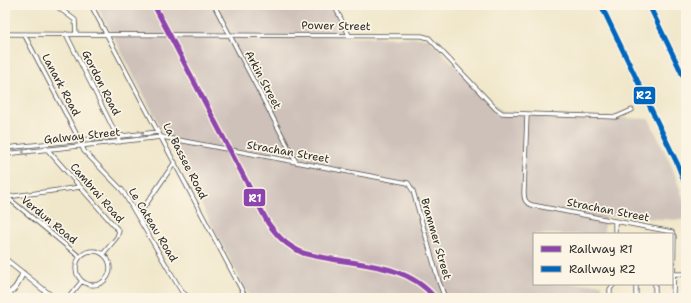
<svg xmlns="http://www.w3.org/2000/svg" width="691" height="303" viewBox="0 0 691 303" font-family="'Shantell Sans',sans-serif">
<rect width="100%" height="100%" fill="#fcf5e5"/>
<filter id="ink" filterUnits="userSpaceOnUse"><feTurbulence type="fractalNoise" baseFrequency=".025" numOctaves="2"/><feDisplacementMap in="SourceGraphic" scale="8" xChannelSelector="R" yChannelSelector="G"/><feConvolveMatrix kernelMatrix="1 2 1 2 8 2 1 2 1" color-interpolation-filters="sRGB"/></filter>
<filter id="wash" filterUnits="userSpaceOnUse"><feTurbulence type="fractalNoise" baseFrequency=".012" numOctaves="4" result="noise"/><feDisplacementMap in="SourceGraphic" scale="16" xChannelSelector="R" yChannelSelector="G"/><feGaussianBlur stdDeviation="0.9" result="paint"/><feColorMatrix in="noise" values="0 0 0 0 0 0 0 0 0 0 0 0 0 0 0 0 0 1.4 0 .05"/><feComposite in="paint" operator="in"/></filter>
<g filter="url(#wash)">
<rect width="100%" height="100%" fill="#f0e7ca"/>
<!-- industrial -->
<path fill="#cec1ba" d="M97,5h236l17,32 78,1 74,75 147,6 23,48 14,39v11l-5,3 -75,-4 -2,7v11h-70v50h68v14h-352z"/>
</g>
<g filter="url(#ink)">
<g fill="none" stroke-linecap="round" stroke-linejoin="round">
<!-- minor casing -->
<g stroke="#494743" stroke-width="5">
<path id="minor" d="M55,5l20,15 1,14
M91,5l155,293
M214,5l82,157
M334,5l15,30
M5,34l417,2 7,2 67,71 6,4 114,4 16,-7
M24,34l56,107 4,10 38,39 60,102 8,6
M66,34l54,108
M527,115l-3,77c0,7 1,11 8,13l140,27 2,4 -1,62
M5,148l154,-16
M46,148l73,83 -2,6 -14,17
M5,154l157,-17 246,46 5,8 26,91 6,16
M7,197l73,60
M7,197l74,-10
M138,216l37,-54
M615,234v-13
M76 268a17 17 0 1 1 34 0a17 17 0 1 1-34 0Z
M672,274h14
M68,298l14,-17
M610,298v-9l4,-5
M636,298v-14
M655,298v-14"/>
</g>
<!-- secondary casing -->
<g stroke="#494743" stroke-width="6">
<path id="secondary" d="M5,259l49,39
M5,295c11,-4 13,-12 18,-22"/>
</g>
<!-- minor -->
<use href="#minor" stroke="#fff" stroke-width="3.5"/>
<!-- secondary -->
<use href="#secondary" stroke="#fff" stroke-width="4.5"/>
<!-- rail casing -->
<g stroke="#2b2b2b" stroke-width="2.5">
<path id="rail" d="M154,5l114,218c11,15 18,22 35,30 44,13 101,6 132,45
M601,5l76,158 9,23"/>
</g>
<!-- rail -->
<use href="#rail" stroke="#fcf5e5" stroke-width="1" stroke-dasharray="3" stroke-linecap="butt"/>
<!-- rail-1 casing -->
<g stroke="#fcf5e5" stroke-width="8">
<path id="rail-1" d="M154,5l114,218c11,15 18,22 35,30 44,13 101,6 132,45"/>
</g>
<!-- rail-2 casing -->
<g stroke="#fcf5e5" stroke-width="8">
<path id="rail-2" d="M601,5l76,158 9,23
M649,5l37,77"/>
</g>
<!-- rail-1 -->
<use href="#rail-1" stroke="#8e44ad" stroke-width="5"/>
<!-- rail-2 -->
<use href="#rail-2" stroke="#0065bd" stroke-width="5"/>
</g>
<!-- one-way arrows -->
<defs><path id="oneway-chevron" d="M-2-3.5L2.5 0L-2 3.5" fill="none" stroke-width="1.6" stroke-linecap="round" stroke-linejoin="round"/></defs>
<g stroke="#a0a0a0">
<use href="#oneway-chevron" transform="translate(141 134) rotate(-7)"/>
<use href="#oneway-chevron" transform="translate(25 152) rotate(173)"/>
</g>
</g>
<g text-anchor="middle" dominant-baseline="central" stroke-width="3.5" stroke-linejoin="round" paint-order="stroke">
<!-- street labels -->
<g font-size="11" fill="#2b2b2b" stroke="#fcf5e5">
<text transform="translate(336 26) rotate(1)">Power Street</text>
<text transform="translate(263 80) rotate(62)">Arkin Street</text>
<text transform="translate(101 83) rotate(63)">Gordon Road</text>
<text transform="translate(61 85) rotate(62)">Lanark Road</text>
<text transform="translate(82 136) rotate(-6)">Galway Street</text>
<text transform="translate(288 152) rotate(10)">Strachan Street</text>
<text transform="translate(185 161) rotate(63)">La Bassee Road</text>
<text transform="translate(97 193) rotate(49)">Cambrai Road</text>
<text transform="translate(608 210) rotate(11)">Strachan Street</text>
<text transform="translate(49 220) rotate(39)">Verdun Road</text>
<text transform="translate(153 225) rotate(59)">Le Cateau Road</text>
<text transform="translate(436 239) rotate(74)">Brammer Street</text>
</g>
</g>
<g stroke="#fcf5e5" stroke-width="1.5">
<rect x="633" y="86" width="23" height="19" rx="4" fill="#0065bd"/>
<rect x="243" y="188" width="23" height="19" rx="4" fill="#8e44ad"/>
</g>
<g font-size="11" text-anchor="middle" font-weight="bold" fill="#fff">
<text x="644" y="99">R2</text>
<text x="255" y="202">R1</text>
</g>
<!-- margin -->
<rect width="691" height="303" fill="none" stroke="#fcf5e5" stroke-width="20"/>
<!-- legend -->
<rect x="533" y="233" width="140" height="52" fill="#fcf5e5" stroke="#a8a49b"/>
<rect x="541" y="246" width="20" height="6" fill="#8e44ad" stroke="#a8a49b"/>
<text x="569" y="253" font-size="12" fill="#2b2b2b">Railway R1</text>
<rect x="541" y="266" width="20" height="6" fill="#0065bd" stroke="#a8a49b"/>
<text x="569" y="273" font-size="12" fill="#2b2b2b">Railway R2</text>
</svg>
